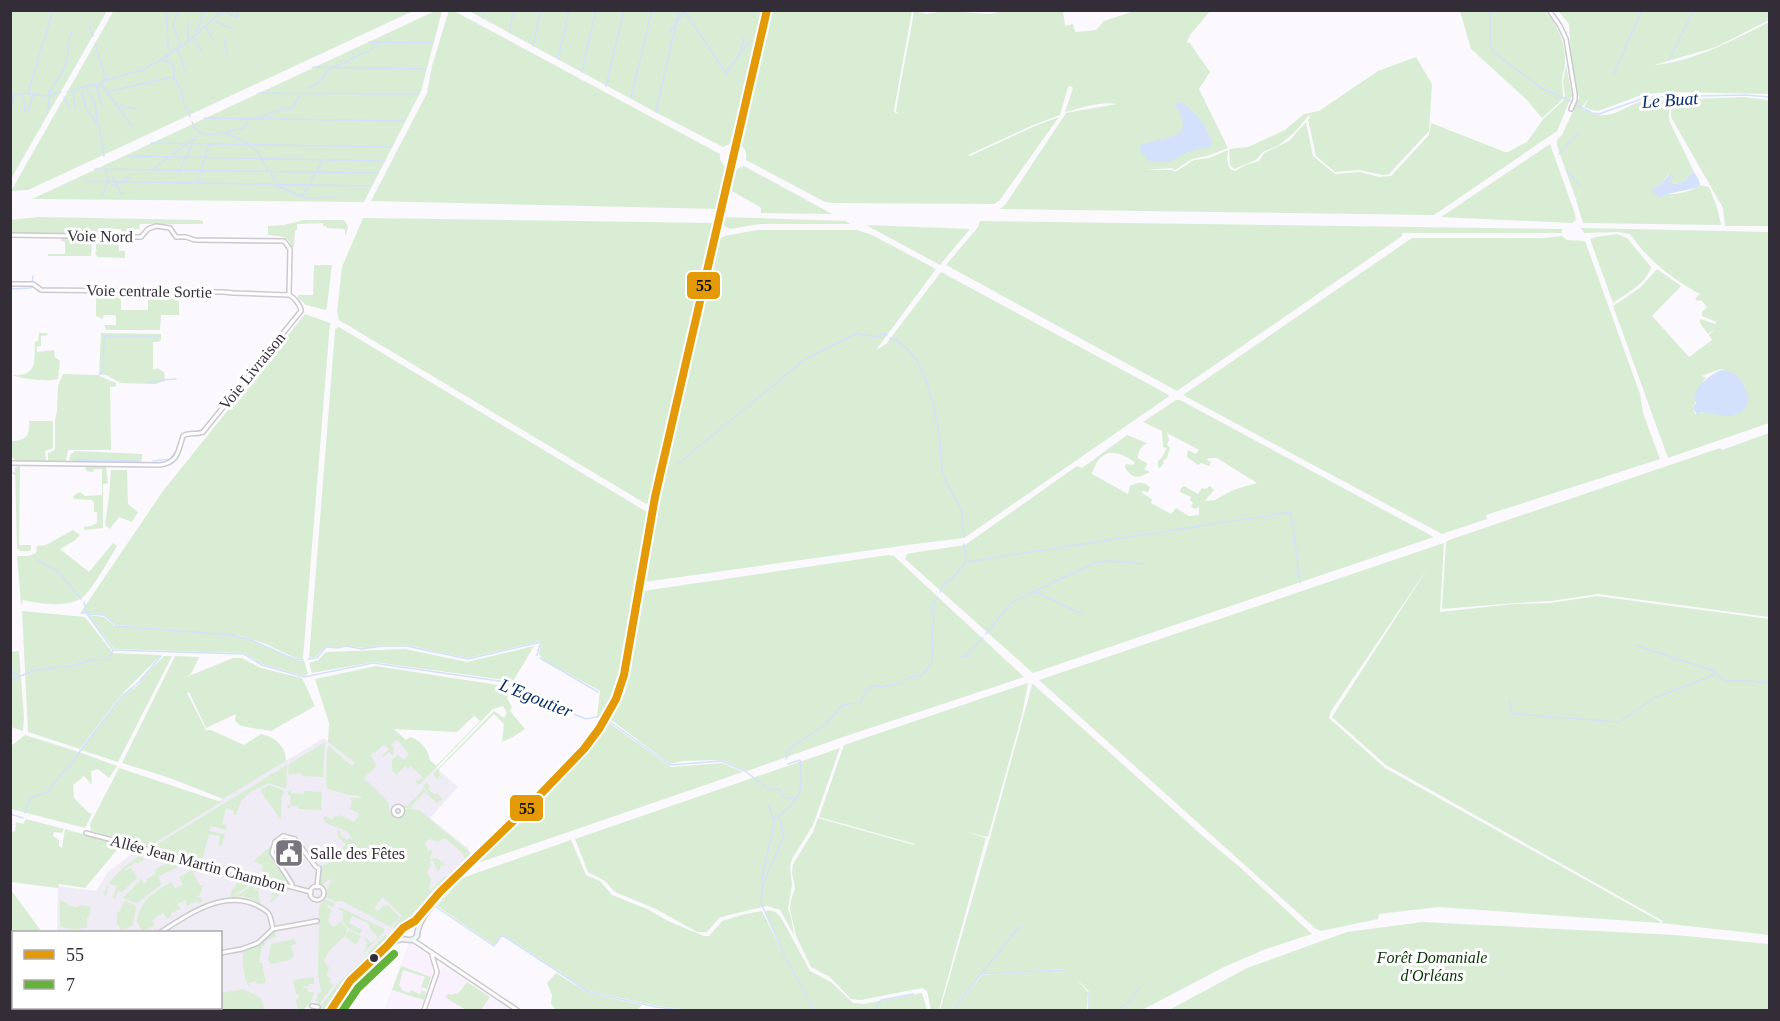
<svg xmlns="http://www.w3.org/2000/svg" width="1780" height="1021" viewBox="0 0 1780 1021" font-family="Georgia,serif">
<rect width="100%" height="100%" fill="#fbf9fd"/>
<!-- industrial -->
<path fill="#f9f1fe" d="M409,943l18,11 4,9 2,10 -13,37h-36z
M442,967l11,5 57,38h-82z"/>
<!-- built -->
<path fill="#f0ecf6" d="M390,728l68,59 -28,31 39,31 -3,12 -123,122 -18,27h-4l-3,-3h-12l-3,3h-48l-34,-11 -1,-67h-163l1,-46 38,5 12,-19 29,-22 187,-112 31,25z"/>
<!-- green -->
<path fill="#d8edd4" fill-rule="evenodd" d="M11,10l96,1 -96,168 -1,-168z
M114,10h299v1l-385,179 -17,1z
M449,10l5,1 266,143v6l6,8 -9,41 -346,-8 56,-108 5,-27z
M1009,10l54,1 2,15 8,-2 2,8 21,-2 8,-9 30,-10h76l-20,24 -4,9 3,-2 21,30 -11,17 29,59 -21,8 -15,3 -17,11 -4,-2 -26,2h27l3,2 19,-12 15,-2 19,-8 -1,10 3,9 5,2 11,-6 13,-4 5,-8 25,-12 17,-19 7,34 22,18 25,-2 19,5 12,-1 38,-41 2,-12 74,29h3l19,-10 17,-24 19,-17 2,-5 -2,-14 3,-17 6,30 -15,36 -3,2 -120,82 -434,-6 5,-4 61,-92 51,-9c-16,-3 -36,4 -52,8l8,-24 -2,-2 -3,1 -8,28 -29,11 -63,29 2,1 65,-30 24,-9 -60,84 -5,3 -161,-1 -8,-1 -79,-42c1,-6 0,-12 -6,-15l32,-134h140l-18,99 1,3 4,1 -3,-3c5,-34 13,-67 18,-100l13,3 17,-3 46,3z
M435,11h7l-21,80 -57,111 -332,-3z
M469,11h294l-31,132 -9,4 -66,-34z
M1460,11h85c12,14 21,32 20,51 0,7 -3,13 -3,19 0,7 2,12 0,19l-20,18 -15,-18 -56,-51z
M1558,11h211v9l-53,27 -62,18c40,-3 79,-25 115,-43v72l-96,-2 -29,2 -46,17 -7,-1 -7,-3 5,-9 -8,10c27,17 38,0 64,-8 7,-2 16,0 24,0v20l25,52c-9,7 -12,15 -25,10v-8l-6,8 -11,7c5,1 10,4 15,5 8,1 27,-3 33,-9l9,2 8,20 4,18 -138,-2 -7,-23 6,-12 -6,11 -19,-53v-6l5,-5 17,-37 -8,-37 -2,-37z
M1416,57l16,27 -3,47 -40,43 -6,1 -24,-5 -24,2 -19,-16 -8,-37 2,-1 -1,-3 -14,17 -16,13 -16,7 -7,8 -22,9 -4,-4 -1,-16 19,-2 37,-17 19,-16 15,-3 59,-40z
M1742,97l27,3v126h-44l-2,-18 -52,-91 1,-17z
M1550,144l25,70 1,6 -4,3 -131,-6z
M744,166l88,48 -71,-1v-4l-1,-2 -30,-17 4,-20z
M38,217l162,3 3,1v3h-63l-1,5h-10l-1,6h-6l-1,-6h-21v5l-89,-1v-13z
M723,217l123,4 4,3h-90l-30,5 -6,-3z
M363,218l351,5 -65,279 -3,2 -307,-184 -2,-8 5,-45z
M304,220h39l3,2 2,6 -3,8v-7l-19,-1v-2h-3v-3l-26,1v6l-2,1 -1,16h-3c-2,-13 -13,-10 -23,-12v-9l16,-1z
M980,221l582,8v4h-160v3l-225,155 -231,-126 32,-38z
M866,225l104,4 -30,36z
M1581,228l188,4v191l-101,35 -55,-152 27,-18 17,-19 24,17 -29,30 37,41 23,-17 -3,-5 6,-6 -7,5 -8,-11v-4l15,5 1,-2 -14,-6v-4l5,-5 -6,-7 -3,1 -3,-2 5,-5c-28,-15 -52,-34 -70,-60l-12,-2 -34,1zM1720,369l5,1 13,44c-15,3 -29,-5 -43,0l-2,-6 11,-28 2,-2 -4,-2z
M757,230h100l15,5 64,34 -60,81 10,-6 55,-72 228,123 -1,2 -204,141 -49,6 -271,38 14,-80 61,-263 6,-3z
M1617,234l10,4 24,29c-4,16 -25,27 -38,36l-23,-64 6,-2z
M1562,236l5,4 18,1 55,153 3,19 17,46 -174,56 1,4 -45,15 -259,-139 229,-157h132z
M61,238l28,1 3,4 -1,13h-43v-2h17v-12l-4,-1z
M100,238l19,1v12h6v7l-28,-1 -2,-5 2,-2 -1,-1v-7z
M314,265h18l-5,42 -1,3 -20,-5 -8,-7v-3h15z
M173,296l6,6v13h-18l-1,15h-54l-2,-5h12v-8l-1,-2h-11l-1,4 -7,-3v-18l2,-1h20l3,3v10h27v-11l1,-2z
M305,314l25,9 -27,335 -6,1 -31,-15 -24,-8 -125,-11 -13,-10 -23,-3 82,-121z
M339,327l308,185 -31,176 -13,27 -6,2 3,-26 -56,-31 -5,-6 2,-13 -73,17 -62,-13h-23l-17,3 -22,-2 -7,2 -11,-2 -10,11 -7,1 26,-327v-2z
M39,333h8l1,2 -7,1v10h-4v6l17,-2 1,7 5,4 -2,18c-8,3 -38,0 -46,-4 26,2 22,-14 23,-33l3,-1z
M101,333l60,1v6l-3,2h-5v27l2,1 2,-2 7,4 1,9 -10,3 -34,-1 -15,-8 -7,-1z
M63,374l34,1 19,8v3l-6,1 1,63h-43l-2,11h-18v-8l7,-3v-30l2,-9 1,-25z
M1176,400h4l254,137 -401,136 -128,-114 2,-5 4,-1 54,-8 112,-79 5,2 45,-33 20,8c-6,4 -9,7 -9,15l10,6 -4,5 6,3c-12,6 -16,8 -25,-4l1,-4 7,1 2,-2c-19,-15 -35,-15 -43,11l36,20 2,-8c8,-4 13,-5 20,1l-2,5 -6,-1v2l10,6 -1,4 20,11 5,-6 13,8 10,-1v-8l-4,2 -4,-2 2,-4 -3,-3 1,-3 -11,-5 1,-4 3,-2 14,8 4,-6 3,1 5,-3 4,4 -9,11 10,-1 18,-10 24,-7 -40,-25h-9l-1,2 4,2 -2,4 -8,-3 -3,2 -11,-8 1,-7 8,4 3,-4 -32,-17 2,7 -2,5 3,3 -3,10 -4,3 1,2 -4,5 -2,-1v-6l3,-2 6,-11 -4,-1 -1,-16 -19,-9z
M10,421l2,20c15,-1 18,-6 17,-20h24v27l-8,3 1,10h-30l-5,-5z
M1769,433v184l-171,-23 -47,7 -35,2 -74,6 4,-67 3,-2 271,-92 2,2z
M75,451l67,3v5l-4,3 -67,-1 -2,-2 2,-5z
M20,466l-1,79h12v4l-2,2h-9l-3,-3 -2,-80z
M106,466l2,17 -5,1v44l-19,2v-3l7,-1 6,-3v-11h-3v-9l-2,-3 -18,-1 -1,-3 7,-4 5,4 17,-1v-26h-8l-1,3 -6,-1 -2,-3 2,-1z
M111,470h16l1,34 10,8 -6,10 -13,-5 -9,12 -5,-4 4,-29z
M73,530l7,5 -6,6 -14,8 29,23 24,-29 4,3c-7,12 -25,44 -34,51 -13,11 -45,7 -60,3l-1,4 -1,-1 -4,-47h12l7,-3 1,-7 9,-1z
M1444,543l-4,69 74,-8 36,-1 47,-7 172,23v316l-108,-12 2,-2 -277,-156 -54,-48 97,-151 -98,145 -2,7 56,50 276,154 -2,1 -221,-16 -59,7 -1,5 -57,12 -5,-2 -277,-249z
M888,555l6,1 130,121 -181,60 -96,34 -26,-11 -38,1 -13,3 -60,-45 16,-29 17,-99z
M22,611l63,6 28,36 48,2 -38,38 -43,56 -52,-17z
M88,615l16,2 11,9 117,9 19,5 46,21 7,-1 4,14 -4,2 -42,-12 -18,-11 -130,-4z
M534,646l-22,37 -7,-3 -131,-18 -62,11 -3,-10 9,-3 8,-8 79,-3 62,13z
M19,651l5,67 -1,13 -12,-4v-75z
M164,656h8l-54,106 -37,-12 43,-55 15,-11 3,-6z
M175,656l24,1 -8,17 -7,4 49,-20h9l19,10 41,10 13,28 -44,25 -30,-5 -6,-5 1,-7 -30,14 -17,-36 -2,1 19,37h5l33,15 17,-11c14,3 25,12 25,27l-63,38 -53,-21 -48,-15z
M376,666l128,20 7,3 -4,9 5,9 -2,4 15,18 -12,8 -11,5 2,-18 -10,-10 -55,55 1,6 11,12 -11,-11 -3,3 -4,-5 61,-63 10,7 3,-5 -4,-7 -10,3 -74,76 -4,-4 1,-1 2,1 4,-4 -11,-11 -3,3 -3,-3 -8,8 2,4 -7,-8v-10l6,-5 6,5 5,-6 -12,-14 -6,5 3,3 -1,8 -4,-4 -6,5v-4l1,1 5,-5 -5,-5 -9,9 -2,-1 -3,4 5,6 1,4 -12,12 24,24 2,12c6,3 8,5 14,1l1,-5 3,-2h-5v-2l2,-2 2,2 16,-16 -2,-3 12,10 -10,-10 3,-5 4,4 -2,3 7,6 2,-2 6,6 -6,4 -12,-11 -16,17 10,1 52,43 -6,6 -3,-6 -17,-15 -7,4 -9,-3 -4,4 3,8 3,-1 2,3 -3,3v3l7,-1 8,7 -4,1 -3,6 -5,-11 -3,-1 1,6 -4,6 4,7 -2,10 2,1 14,-14 2,1 5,-4 1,1 -58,58 -2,-5 9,-11 -19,-19 -9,11 4,3 6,-6 2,1 2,-1 11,11v2l-8,9 -49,-26 -6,1 -9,-4v-10l4,-7 -2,-2 -6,6 -4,-3 1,-15 7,-3 19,-20 -7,-6 -2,-8 4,2 -1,3 7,5 2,-2 4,2 -5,-8 -22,-9 -3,-5 3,-2 6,4 3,-5 3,2 2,-2 14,7 6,-8 -10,-5 2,-8 -2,-3h13l-7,-3h-7l-21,-6 -2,-4 1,-35 2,-4 23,20 3,-3 -27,-21 1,-19 -14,-44zM474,716l6,5 -44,45 -6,-6c-1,-9 -10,-21 -20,-23l-4,3 -12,-11 63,3z
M1028,683l-6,32 -34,122 -22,-5 20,6 -47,172h-8l-4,-19 -5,-3 -61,12 -10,-1 -21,-22 -19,-10 -15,-31 -6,-27 1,-9 4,-12 -3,-15 1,-9 20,-32 5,-14 96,27 1,-1 -96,-27 25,-72z
M1033,684l171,153 38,32 70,65 -46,15 -42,18 -82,43h-52v-18l-14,-13 12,13 -1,18h-134l29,-35 84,-5 -1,-1 -84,5 -29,36h-12l53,-183 39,-142z
M608,722l63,45 51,-4 21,9 -268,92 116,-115z
M25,735l51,16 41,15 -8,12 -11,-9 -7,2 1,14 -8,-9 -11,9 1,13 14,14 4,2 -7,14 -74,-19v-63z
M325,742l-2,35 -21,-1 -2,-3 -10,2 -2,-2 1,-9z
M840,748l-27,77 -21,34 -2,7 2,19 -4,24 3,8 3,18 -14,-25 -13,-4 -42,10 -6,2 -12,14h-10l-41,-23 -41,-17 -10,-11 -17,-9 -13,-33z
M287,765l-1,24 -17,-6 -19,9 -9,9 -5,14h-2v-4l-8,-3 -4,15 5,2 -1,5 -15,-4 -2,5 16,3 -3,12 -4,-1 2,-9 -11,-2 -7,27 -51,-13z
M119,768l102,34 -71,44 -59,-15 -1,-7z
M269,785l14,5 2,4h-3l-1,26 -20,-28 1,-3z
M291,790v3l13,1v-3l18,1 -1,18 -23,-1v-3h-8v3l-2,-1 -1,-3h3l1,-9 -3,-1v-3z
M26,819l38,10 -2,4 -8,-1 -1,4 6,4v6l3,2 3,-19 56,16 -36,43 -26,-4 -1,4 -47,-6v-50l4,-1 1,-9 7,2z
M571,840l15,35 14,6 12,14 35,14 23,13 34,14h5l13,-15 23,-7 17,-3 24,48 -21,-48c9,-2 13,2 18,10l27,50 21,11 22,21 10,1 59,-11 5,17h-111l-16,-27 14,27h-125l-32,-4 -68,-15 -87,-57 -8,11 -57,-39 25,-28z
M271,846l-1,6 4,6 -2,2 17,23h2l-3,2 -27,-8 2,-12 -10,-4z
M141,855l3,5 -7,4 -1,-2 -12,8 1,1 6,-3 6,9 -1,2 -14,13 -4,-1 -3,8 -2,-1 4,-12 -8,-2 -3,12 -3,-1c8,-19 21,-29 38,-40z
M176,858l6,1 -5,5 1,3 -20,10 4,7 -23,18 -2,1 -14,-5 18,-19 3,5 3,-2 -1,-2 10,-7 -2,-3z
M201,865l8,1 -6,1 -10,6 7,12h3l-3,10 -4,2 5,1 2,3 -4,2 -2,-2 -10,5 -1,-6 -9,4 4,5 -10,4v3l-4,3 -4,-6 -11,7 3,5 -13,7 -5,-11c2,-20 18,-29 34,-39l4,6 8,-3 -4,-8z
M237,874l5,5 -3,-4 15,3v5l2,-5 4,1v4l19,6 1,-4 9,3v2l-2,3 -7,1 -9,9 -1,-3 5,-5 -4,2 1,-4 3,1 3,-3 -17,-5 -2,4 -9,-5 -16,10 7,-2 10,-7 7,5 3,15c-6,-7 -20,-12 -29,-8v-2l-2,1 3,-10h2l3,-9 -2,-1z
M11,890l31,42h-28l-1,15 -2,-2z
M60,899l10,7 7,1 3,-2 9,1 2,3 -1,6 -3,3v9c-7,3 -21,3 -27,-1z
M325,899l9,4 1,3 -4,1 -3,-3 -1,2 5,5 -4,5 2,2 -2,3 3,4 3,2 7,-6 6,8 -1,6 3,-4 12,5 -5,9 -11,-9c-9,8 -18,15 -21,26l5,5 -2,9 5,3 -3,2 3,3 3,-1 -16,22 -3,-5 2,-7 3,-1 -3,-17 1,-69z
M124,901l11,4 1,2 -3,18 -15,7 -1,-2h3l-1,-5h-2v-13h2z
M339,907l46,22 -1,3 -21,22 4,-11 -3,-7 7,7 7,-6 -9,-9 1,-2 -4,-4 -14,-6 -3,7 13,7 -2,4c-10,-3 -20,-9 -17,-22l-5,-4z
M1423,922l252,13 94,9v66h-600l78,-42 100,-36z
M272,931h3l1,6 -9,3 -3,6h-2l-3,17h3l4,20 -9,1 -1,-3 -7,2 1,3 -3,-2 -4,-17v-15l17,-8z
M386,934v2l3,1 -46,46 -18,27h-7l21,-28 30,-28 -1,-2z
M295,939l1,5 -5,1 3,11 -2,2 -2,1v1l-19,4 -3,-4 3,-16z
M401,966l30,11 -4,12 -6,-2 4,-10 -22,-7 -4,15 4,6 6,2 2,-3 9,4 2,-4 4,2 -2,8 -32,-10z
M556,973l33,20 53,12 -5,5h-81l-5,-6 1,-9 -5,-12z
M314,977v7h-5l-1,2h-4l-3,5 3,-3h3l1,4h6l-4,12 -7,6h-5l-2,-9 3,-5 -3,-2 -3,-14z
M467,982l23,15 -9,13h-15l-21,-13 3,-3 4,1 3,-2 3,1z
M244,989c13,8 17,4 21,21h-89l-1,-2h45l1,-15z"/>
<!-- water -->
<path fill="#d3e1fc" d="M1181,102c14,8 28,27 31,42l-3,3 -22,5 -17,10 -21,-1 -8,-9 -1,-7 34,-9 8,-5c2,-11 0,-17 -7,-26l1,-2z
M1694,172l5,8 1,5 -4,3 -29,6 -7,4 -7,-6 -1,-3 11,-7 7,-8 4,3 -5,2v3c13,5 16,-3 25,-10z
M1721,370c18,0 27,18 27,34 -7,12 -20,14 -32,10 -5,-2 -10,-1 -15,-2l-4,3 -4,-7 3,-5 -2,-5c3,-14 15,-22 27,-28z"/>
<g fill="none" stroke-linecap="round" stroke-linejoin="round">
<!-- stream -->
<path stroke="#d3e1fc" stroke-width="1.5" d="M166,10l2,34 2,7
M178,10l-5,15 8,21
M1490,10v29l2,12 49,37 32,14
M226,12l10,5
M686,14l40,59 16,-22 10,-10 3,1
M237,17l1,-4
M483,18l2,-8
M215,21l18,8
M88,23l5,13
M206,27l8,15
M196,32l6,-13v-9
M509,32l5,-22
M669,33l17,-23
M194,37l8,15
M224,38l3,16
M188,42v-20
M369,42l64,1
M95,43l11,37
M533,46l8,-36
M178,48l7,24
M741,51l3,-14
M168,59v-4
M558,59l11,-49
M163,60l7,3 4,4v11l8,13 2,15 4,3 2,8
M1669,60l24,-49
M313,67l113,2
M334,67l12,-5 18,-10h4l12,-10
M582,72l14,-62
M1614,74l28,-64
M101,84l31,42
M96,85l6,20
M606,86l18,-76
M86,87l9,17 3,21
M307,88l11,-5 12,-15
M73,90l2,17
M67,92l26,-8 7,1 4,-5c14,-1 25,-10 39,-9 6,-6 12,-7 18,-11 8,-6 16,-14 26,-17l31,-29 10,-4
M82,92l4,17 13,17 5,30
M106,92l66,-15
M28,93l25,-83
M259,93l160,1
M48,94l18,-29 4,-29 3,-5
M10,95l13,-2 22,3 16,-4
M23,95l2,17
M64,97l6,11
M631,98l21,-88
M1575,104l17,9 7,1 48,-17 98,-2 25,2
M119,106l17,3
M10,109l4,-14
M28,111l5,-16
M47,112l3,-17
M656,112l23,-102
M259,117l26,-9h7l8,-12
M204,118l201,3
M192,122c9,24 34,7 51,7l5,-8
M226,133l21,10
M151,143l241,4
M251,147l7,5 10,18
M173,154l24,-17
M1559,154l20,-22
M127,156l258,5
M95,169l283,4
M153,169l16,-12
M1566,170l13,15
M271,173l5,10
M178,174l14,-29
M113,177l9,19
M88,181l283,5
M311,181l12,-21
M198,182l11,-38
M112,186l18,-9
M278,186l27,12 31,-1
M302,196l6,-9
M101,197l7,-15 -1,-12
M10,289l20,-1 2,-1 1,-11
M890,338c35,11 45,70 50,102 1,11 0,22 3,33 3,13 13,24 18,37 2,8 2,19 3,27
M98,376l5,-4 1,-36h55
M147,382c10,0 19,-3 29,-3
M74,460l67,1
M153,461l17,-2 6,-8 2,-7
M678,464l127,-105 52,-26 19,4 8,-3 3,1
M10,471l5,3
M38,560l20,11 23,28
M966,562l325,-50 9,71
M1034,591l48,23
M940,592l6,-11 5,-1 15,-18 -2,-18
M84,602l3,12 26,36 131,4 18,11 42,12 69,-14 133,19 11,9 69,28 16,-3 68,49 51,-4 24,10 23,18h9l4,2 2,6 13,2
M81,613h4
M88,614l16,1 13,11 115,9 17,4 47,21 7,-1
M986,634l26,-32 82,-39 17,-2 34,3
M1635,645l79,26
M537,655l3,-11
M961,657l5,-1 17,-18
M540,658l58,34
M308,659l9,-1 9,-11 12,1 8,-2 16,3 21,-3h23l62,13 73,-17
M10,669l9,7
M10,682l8,-5 18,-7 36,-4 19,-6 18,-1 4,-9
M1509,701l4,13 106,8 35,-24 55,-21 6,-4 10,8h27l18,3
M860,704c3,-9 6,-16 16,-19l4,2 21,-4 9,-6 11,-1 10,-12 1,-6 1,-12 -1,-11 2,-17 -2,-11 6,-10
M786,759l3,-10 38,-26 15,-18 13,-2
M788,764l12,-4c2,30 4,36 -21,56l5,20 -21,48 -2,19 25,56 29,51
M768,804l6,16
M25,813l5,-15 19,-6c7,-16 23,-26 31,-41l43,-56 15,-12 23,-27
M10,814l13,4
M762,879l14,-65
M436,907l58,39 8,-11 87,57 67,15 25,3
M981,974l38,-47h4
M13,993h1
M875,1010l6,-10 32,-6
M953,1010l28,-36 84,-4
M1089,1010v-18
M1118,1010l14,-11 8,-13"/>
<!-- minor casing -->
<g stroke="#ccc9d0" stroke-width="6">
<path id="minor" d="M1549,10l11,16 6,13 9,55v6l-4,9
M10,235l131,2 7,-8 8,-3 14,2 6,9h10l9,3 89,1 6,8 -1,46
M10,284h23l8,6 183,2 9,1 56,2
M10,463l150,2c19,-3 18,-14 23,-29 6,-4 14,-1 20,-4l98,-121c0,-5 -7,-14 -12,-16
M393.5 811a4.5 4.5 0 1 1 9 0a4.5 4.5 0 1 1-9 0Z
M86,833l225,59
M310 893a7 7 0 1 1 14 0a7 7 0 1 1-14 0Z
M292,887v-3l-20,-31 3,-11 8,-6 12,3 21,28 3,1 -2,19
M161,932c27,-18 62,-42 95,-27 14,7 14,8 17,24
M413,940l104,70
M220,953l22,-4 16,-6 15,-14 44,-8
M312,1006l6,1
M424,1010l13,-38 -5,-17"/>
</g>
<!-- secondary casing -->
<g stroke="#ccc9d0" stroke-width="7">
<path id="secondary" d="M391,944c0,0 6,-4 7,-4 8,-3 13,4 19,-4 1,-18 17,-32 28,-46
M332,1010l18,-29 37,-35 16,-18 12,-7 25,-29 94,-91 50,-52 15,-20 17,-30 8,-24 31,-178 112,-487"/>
</g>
<!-- minor -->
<use href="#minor" stroke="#fefeff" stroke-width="3"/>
<!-- secondary -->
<use href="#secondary" stroke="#eef3f3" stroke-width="4"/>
<!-- bus-1 casing -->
<g stroke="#fff" stroke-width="12">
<path id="bus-1" d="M331,1010l19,-29 37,-35 16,-18 12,-7 25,-29 94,-91 50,-52 15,-20 17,-30 8,-24 31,-178 112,-487"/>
</g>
<!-- bus-2 casing -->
<g stroke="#fff" stroke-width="12">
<path id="bus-2" d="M343,1010l15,-22 36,-34"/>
</g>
<!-- bus-1 -->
<use href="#bus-1" stroke="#e39a06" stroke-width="8"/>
<!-- bus-2 -->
<use href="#bus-2" stroke="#64b33b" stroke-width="8"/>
</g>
<!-- icons -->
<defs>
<g id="civic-square" transform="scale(1.5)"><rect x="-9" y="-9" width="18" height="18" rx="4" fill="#79747d" stroke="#fff"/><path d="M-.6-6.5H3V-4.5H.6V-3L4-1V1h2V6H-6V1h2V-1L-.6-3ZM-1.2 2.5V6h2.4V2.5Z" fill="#fff"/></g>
</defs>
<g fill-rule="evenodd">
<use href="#civic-square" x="289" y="853"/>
</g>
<!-- markers -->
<circle fill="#332d38" stroke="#fff" stroke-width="2" cx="374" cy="958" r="5"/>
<g text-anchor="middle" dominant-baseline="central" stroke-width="6" stroke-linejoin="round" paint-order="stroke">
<!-- street labels -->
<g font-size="16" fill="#332d38" stroke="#fff">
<text transform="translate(100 236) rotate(1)">Voie Nord</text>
<text transform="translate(149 291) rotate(1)">Voie centrale Sortie</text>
<text transform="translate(252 371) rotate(-51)">Voie Livraison</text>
<text transform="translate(198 863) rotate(15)">Allée Jean Martin Chambon</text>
</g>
<!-- poi labels -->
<g font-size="16" fill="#332d38" stroke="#fff" text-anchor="start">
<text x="310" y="853">Salle des Fêtes</text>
</g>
<!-- park labels -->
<g font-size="16" font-style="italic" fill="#053400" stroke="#fff">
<text x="1432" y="957">Forêt Domaniale<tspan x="1432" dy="18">d'Orléans</tspan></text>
</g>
<!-- water labels -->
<g font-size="18" font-style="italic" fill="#042a6a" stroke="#fff">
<text transform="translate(1670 100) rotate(-4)">Le Buat</text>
<text transform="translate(536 698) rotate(22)">L'Egoutier</text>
</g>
</g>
<g stroke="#fff" stroke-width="2">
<rect x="686" y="271" width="35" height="29" rx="6" fill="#e39a06"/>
<rect x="509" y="794" width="35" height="28" rx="6" fill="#e39a06"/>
</g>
<g font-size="16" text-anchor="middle" font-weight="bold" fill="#111">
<text x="704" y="291">55</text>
<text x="527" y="814">55</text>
</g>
<!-- border -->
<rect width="1780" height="1021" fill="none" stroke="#332d38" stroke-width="24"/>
<!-- legend -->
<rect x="12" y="931" width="210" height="78" fill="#ffffff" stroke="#adabaf" stroke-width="1.5"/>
<rect x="24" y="950" width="30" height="9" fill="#e39a06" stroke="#adabaf" stroke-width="1.5"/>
<text x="66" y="961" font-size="18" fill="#332d38">55</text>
<rect x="24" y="980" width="30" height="9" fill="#64b33b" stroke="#adabaf" stroke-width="1.5"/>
<text x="66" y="991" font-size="18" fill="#332d38">7</text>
</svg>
